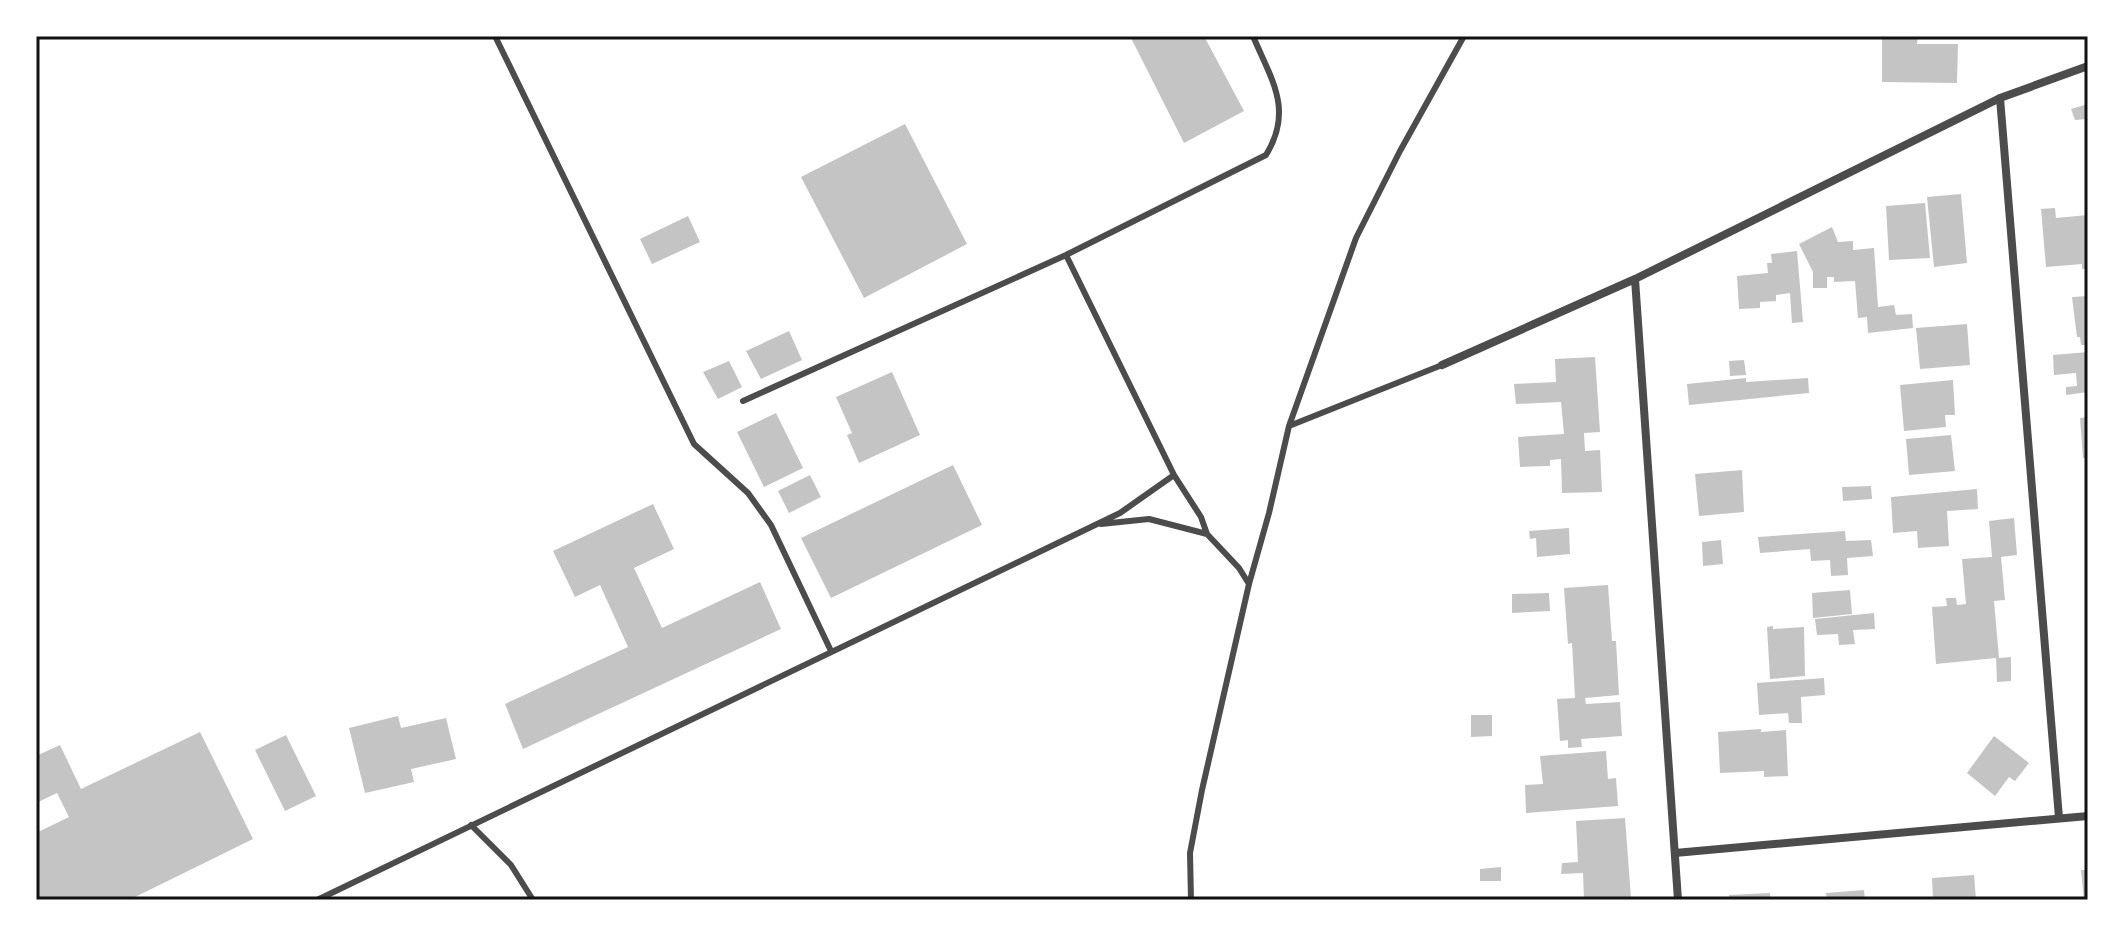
<svg xmlns="http://www.w3.org/2000/svg" width="2124" height="936" viewBox="0 0 2124 936" font-family="'Space Grotesk',sans-serif">
<rect width="100%" height="100%" fill="#fff"/>
<!-- building -->
<path fill="#c4c4c4" d="M1130,36h74l40,75 -60,32z
M1882,36h36l-1,8h41l-1,39 -75,-1z
M2088,104v15l-13,1 -4,-11z
M905,124l62,120 -103,54 -63,-121z
M1961,194l6,69 -33,4 -7,-70z
M1925,203l5,55 -41,2 -3,-54z
M2055,208l1,10 32,-3v54h-6v-5l-36,3 -5,-58z
M688,216l12,26 -48,22 -12,-25z
M1832,227l6,15 15,-1v9l21,-2 4,59 16,-2 2,10 16,-1 1,14 -45,5 -1,-16 -9,1 -3,-37 -21,1v-5h-7v11h-14v-16l-14,-28z
M1797,251l6,71 -11,1 -2,-30 -14,2v6l-16,1v6l-21,1 -2,-33 31,-3 -1,-10h5l-1,-9z
M2088,296v49h-7l-1,-8h-3l-5,-40z
M1967,324l3,41 -50,4 -4,-41z
M789,331l13,29 -41,19 -15,-28z
M2088,352v40l-22,3v-8l11,-1 -1,-13 -22,2 -1,-20z
M1595,357l5,75 -16,1 1,18 15,-1 2,42 -40,1 -1,-34 -11,1v6l-30,1 -2,-30 46,-3 -3,-32 -45,2 -2,-20 42,-2 -1,-23z
M1744,360l2,15 -16,1 -1,-15z
M729,361l13,26 -24,12 -15,-27z
M892,372l28,63 -61,28 -12,-28 5,-2 -16,-36z
M1746,378v4l62,-4 1,15 -120,12 -2,-21z
M1953,380l2,35h-10l1,12 -42,4 -4,-46z
M776,413l27,55 -39,19 -27,-55z
M2088,417v41h-5l-3,-40z
M1951,435l4,36 -46,4 -3,-36z
M953,465l29,60 -151,73 -30,-60z
M1742,470l2,42 -45,4 -4,-42z
M810,475l11,22 -32,16 -11,-22z
M1871,486l1,13 -29,2 -1,-14z
M1977,489l1,20 -31,2 2,35 -31,2 -1,-17 -24,2 -2,-36z
M653,504l21,45 -40,19 28,60 98,-46 21,47 -258,120 -18,-45 123,-57 -28,-62 -25,12 -22,-46z
M2014,518l3,37 -16,2 4,43 -11,1 5,57 12,-1v24l-14,1 -1,-24 -60,6 -4,-57 15,-1 -1,-8h10l1,7 9,-1 -4,-45 30,-2 -3,-36z
M1569,528l1,26 -33,3 -1,-19 -6,1 -1,-8z
M1845,531l1,10 25,-1 2,16 -26,2 1,17 -17,1 -1,-16 -19,1 -1,-12 -50,4 -2,-16z
M1721,540l2,24 -20,2 -1,-24z
M1608,585l4,56h4l3,54 -34,3 1,6 34,-2 2,34 -41,3 1,8 -14,1v-8l-8,1 -3,-42 18,-1 -3,-55 -4,1 -4,-56z
M1850,590l2,24 -39,4 -1,-25z
M1549,593l1,18 -38,2v-19z
M1874,613l1,16 -22,1 2,14 -16,1 -1,-11 -21,1 -2,-16z
M1773,626v3l31,-2 1,49 -35,3 -3,-52z
M1824,678l1,17 -24,2 1,26h-13l-1,-10 -29,2 -2,-32z
M1471,715h21v21l-21,1z
M398,716l3,12 45,-10 10,41 -45,10 3,13 -49,11 -16,-65z
M1761,729v3l25,-2 2,46 -24,1v-6l-44,2 -2,-41z
M200,732l53,107 -124,61h-93v-67l33,-16 -12,-24 -21,10v-47l24,-11 21,44z
M286,735l30,61 -31,15 -30,-61z
M1994,736l35,27 -14,18 -6,-4 -14,19 -28,-23z
M1606,751l2,28 8,-1 2,28 -92,7 -1,-28 18,-1 -3,-28z
M1625,818l6,80 -47,2 -1,-27 -22,1 1,-11 16,-1 -2,-41z
M1501,867v14h-21v-12z
M2081,870h7v30h-4z
M1974,875l2,25h-43l-1,-22z
M1864,890l1,10h-38l-1,-7z
M1770,893l1,7h-41l-1,-5z"/>
<g fill="none" stroke-linecap="round" stroke-linejoin="round">
<!-- service -->
<path stroke="#4c4c4c" stroke-width="6" d="M495,36l199,408 54,49 23,32 60,126
M1066,255l108,220 27,42 6,17 32,34 10,16
M743,401l323,-146 200,-100c28,-45 5,-76 -13,-119
M1289,426l153,-61
M1101,524l48,-5 58,15
M471,825l40,40 22,35
M317,900l803,-387 54,-38
M1191,900l-1,-47 12,-63 47,-206 20,-71 20,-87 67,-188 44,-87 64,-115"/>
<!-- minor -->
<path stroke="#4c4c4c" stroke-width="8" d="M2000,98l59,720
M1635,279l43,621
M1442,365l193,-86 365,-181 88,-32
M1675,853l413,-37"/>
</g>
<!-- border -->
<rect width="2124" height="936" fill="none" stroke="#ffffff" stroke-width="76"/>
<rect x="38" y="38" width="2048" height="860" fill="none" stroke="#111" stroke-width="3"/>
</svg>
